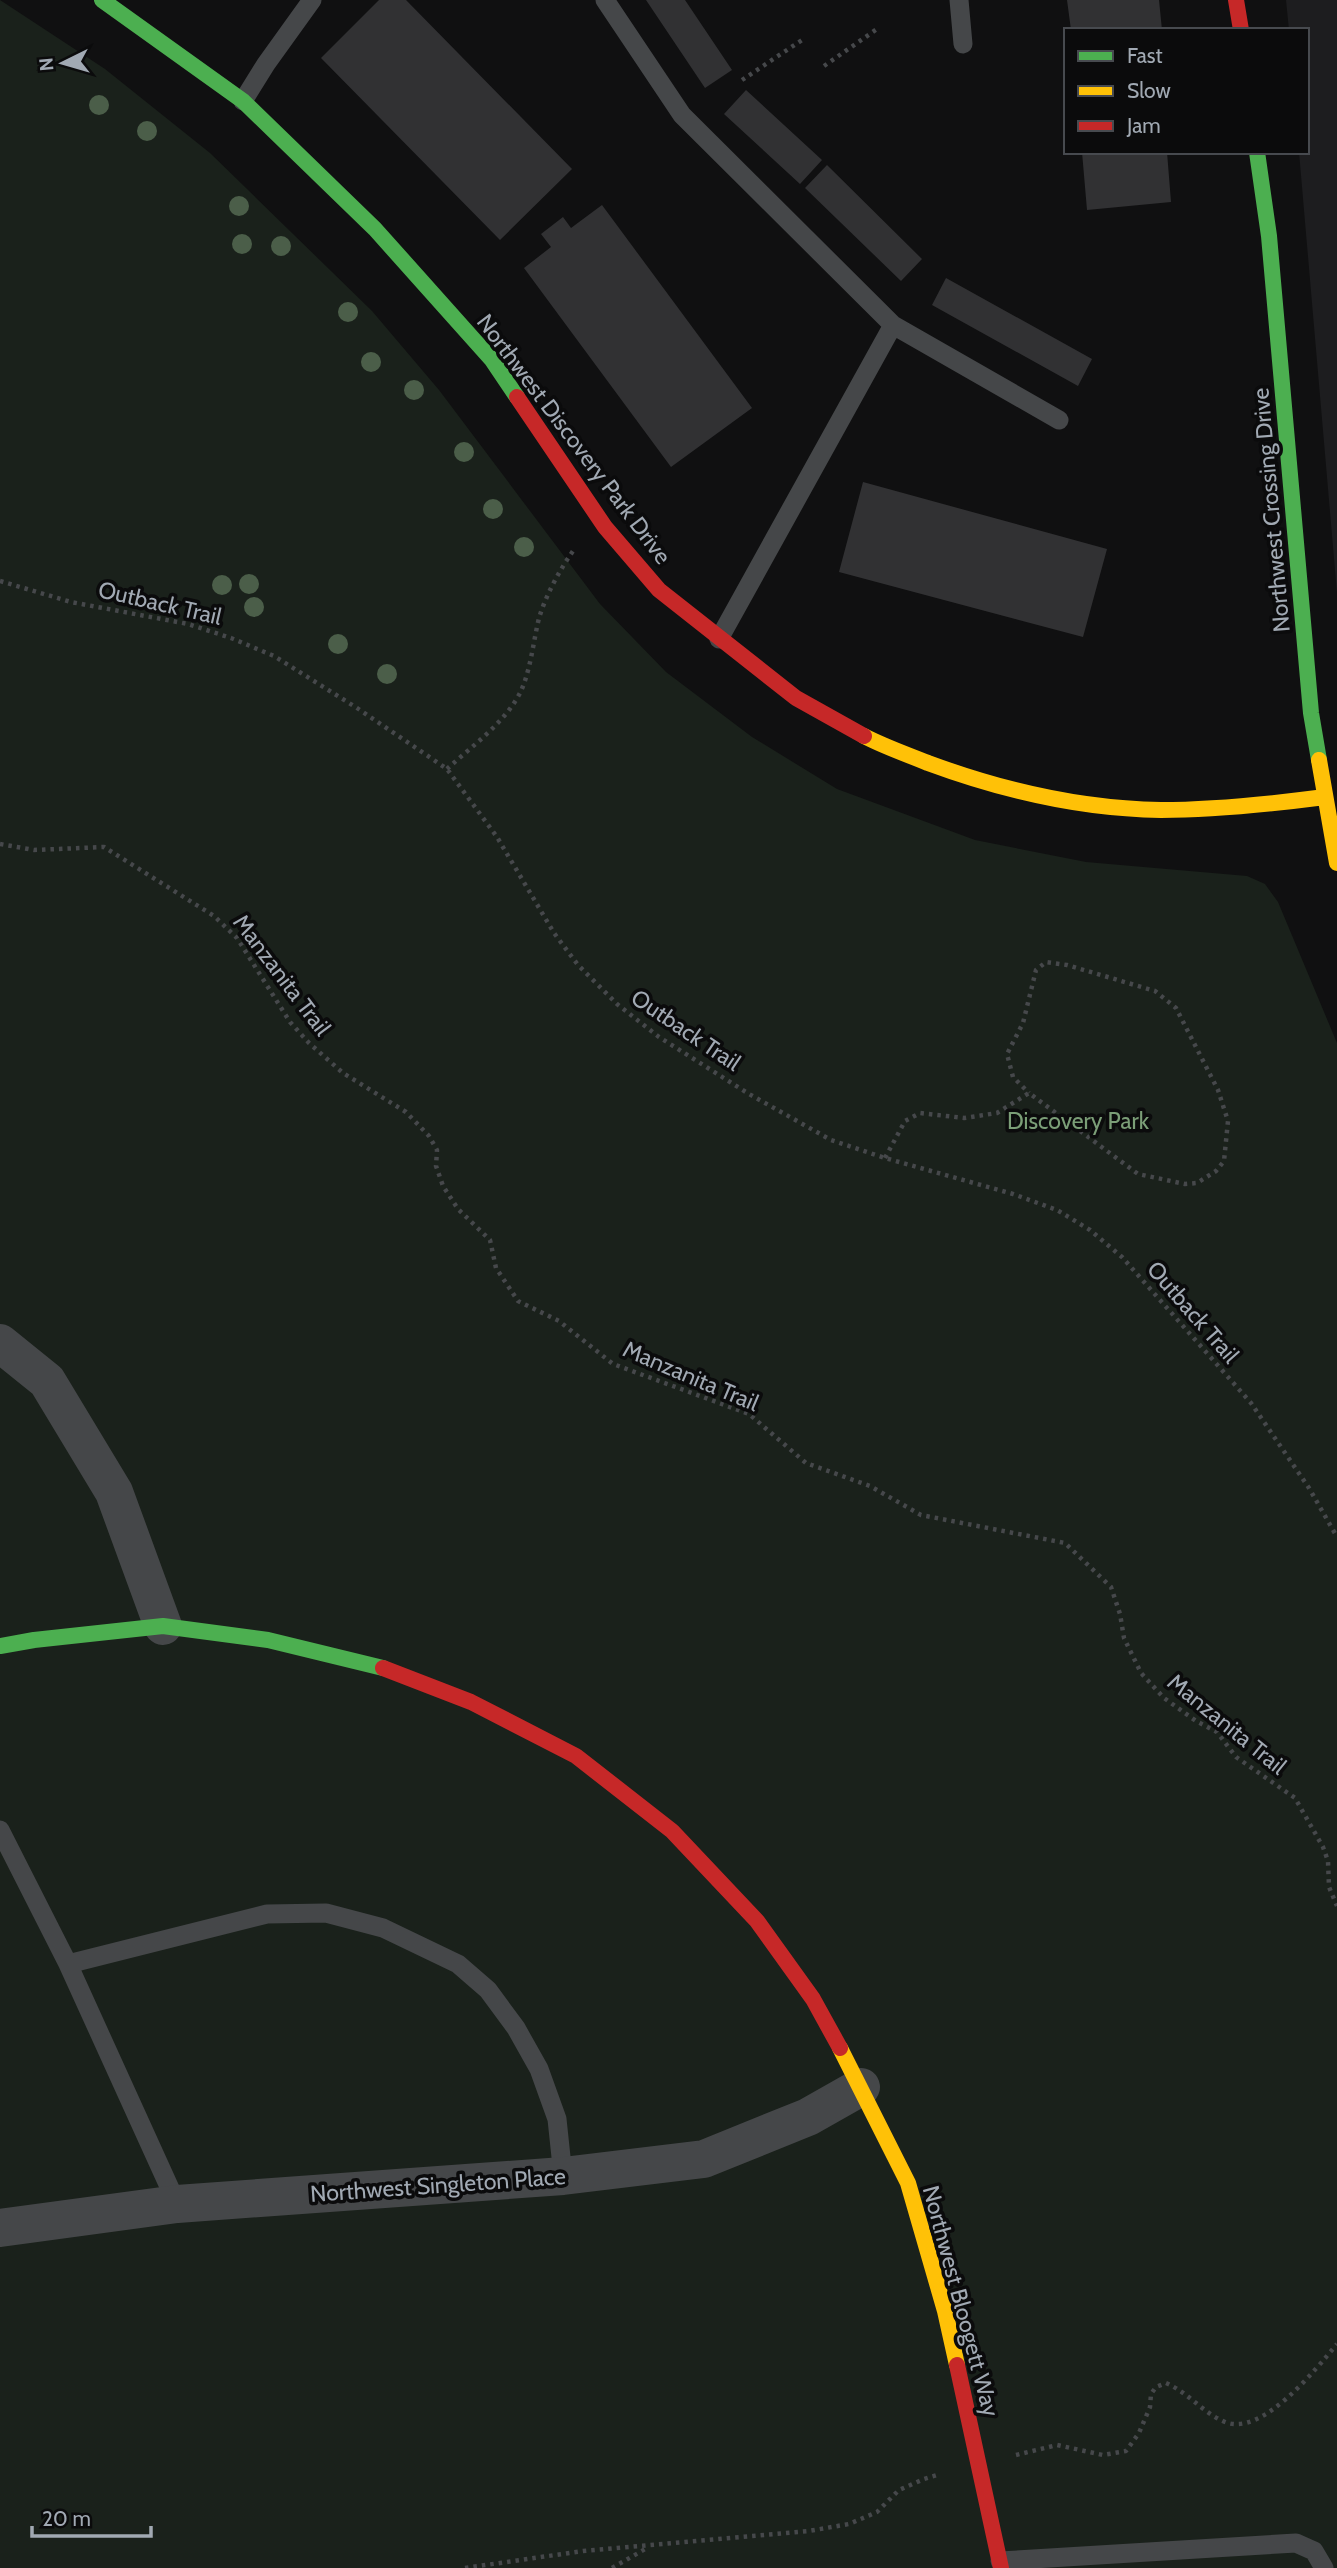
<svg xmlns="http://www.w3.org/2000/svg" width="1337" height="2568" viewBox="0 0 1337 2568" font-family="Cabin,sans-serif">
<rect width="100%" height="100%" fill="#101011"/>
<!-- built -->
<path fill="#1d1d1f" d="M1286,0h51v593l-38,-441h8v-122h-18z"/>
<!-- green -->
<path fill="#1a211b" d="M0,0l105,69 105,84 162,158 67,79 161,214 66,68 86,65 85,52 138,51 111,22 161,14 18,8 13,18 59,141v1525h-1337z"/>
<!-- building -->
<path fill="#313133" d="M379,0h27l166,169 -72,71 -179,-182z
M646,0h39l47,70 -27,18z
M1067,0h92l3,30h-91z
M746,90l76,70 -22,24 -76,-70z
M1082,152h85l4,50 -84,8z
M827,165l95,94 -21,22 -96,-93z
M602,205l150,203 -81,59 -147,-199 27,-21 -10,-13 22,-17 8,11z
M946,278l146,81 -14,27 -146,-81z
M863,482l244,67 -24,88 -244,-65z"/>
<g fill="none" stroke-linecap="round" stroke-linejoin="round">
<!-- path -->
<path stroke="#46484b" stroke-width="4.5" stroke-dasharray="3.5 5" stroke-linecap="butt" d="M824,66l53,-37
M742,80l63,-42
M0,581l71,21 117,22 43,14 43,18 83,52 90,61 50,68 57,96 24,32 39,39 42,33 90,57 82,46 54,18 128,36 44,16 33,20 32,27 129,146 58,85 28,49
M447,769c25,-23 59,-47 74,-78 10,-23 12,-48 18,-73 7,-23 20,-47 34,-67
M0,844l34,6 70,-3 110,69 23,22 53,84 19,21 34,30 63,39 23,24 8,14 -1,16 7,20 15,23 32,31 6,28 22,33 41,20 54,43 136,50 57,49 64,23 51,29 144,28 46,44 9,27 4,24 17,35 23,25 32,23 21,11 19,25 59,41 28,49 5,14 1,26 8,19
M885,1158l20,-37 15,-8 44,5 33,-5 32,-20 109,81 47,10 12,-1 19,-12 8,-10 4,-40 -10,-31 -42,-82 -21,-17 -88,-26 -21,-3 -10,8 -13,53 -16,31 6,23 16,16
M1016,2455l41,-10 46,10 23,-4 13,-18 11,-26 1,-13 5,-7 10,-4c23,10 37,30 59,39 37,15 91,-53 112,-78
M465,2568l118,-17 226,-20 40,-7 28,-12 22,-22 25,-11 16,-5
M612,2568l35,-20"/>
<!-- lane -->
<path stroke="#454749" stroke-width="19" d="M605,0l77,115 211,210 166,95
M959,0l4,44
M243,101l23,-37 46,-64
M719,639l174,-314
M0,1830l68,134 109,240
M68,1964l199,-50 59,-1 57,15 75,36 30,26 28,38 23,41 18,50 6,57
M1000,2561l296,-18 18,8 10,17"/>
<!-- street -->
<path stroke="#454749" stroke-width="38" d="M0,1343l47,38 67,111 49,134
M0,2228l177,-24 386,-28 141,-17 104,-42 53,-30"/>
<!-- fast -->
<path stroke="#4caf50" stroke-width="16" d="M102,0l141,101 132,128 117,131 25,37
M1257,152l12,84 42,477 8,47
M0,1646l34,-6 129,-14 105,14 115,28"/>
<!-- slow -->
<path stroke="#ffc107" stroke-width="16" d="M864,736c21,11 42,18 64,27 73,27 154,46 233,47 55,0 110,-6 164,-13
M1319,760l18,103
M840,2048l68,135 37,128 12,54"/>
<!-- jam -->
<path stroke="#c62828" stroke-width="16" d="M1236,0l5,30
M517,397l88,130 54,63 137,108 68,38
M383,1668l88,34 105,54 96,75 85,90 56,78 27,49
M957,2365l44,203"/>
</g>
<!-- trees -->
<g fill="#4b5e49">
<circle cx="99" cy="105" r="10"/>
<circle cx="147" cy="131" r="10"/>
<circle cx="239" cy="206" r="10"/>
<circle cx="242" cy="244" r="10"/>
<circle cx="281" cy="246" r="10"/>
<circle cx="348" cy="312" r="10"/>
<circle cx="371" cy="362" r="10"/>
<circle cx="414" cy="390" r="10"/>
<circle cx="464" cy="452" r="10"/>
<circle cx="493" cy="509" r="10"/>
<circle cx="524" cy="547" r="10"/>
<circle cx="249" cy="584" r="10"/>
<circle cx="222" cy="585" r="10"/>
<circle cx="254" cy="607" r="10"/>
<circle cx="338" cy="644" r="10"/>
<circle cx="387" cy="674" r="10"/>
</g>
<g text-anchor="middle" dominant-baseline="central" stroke-width="7" stroke-linejoin="round" paint-order="stroke">
<!-- street labels -->
<g font-size="23" fill="#a1a9b3" stroke="#0b0b0c">
<text transform="translate(574 439) rotate(53)">Northwest Discovery Park Drive</text>
<text transform="translate(1271 510) rotate(-95)">Northwest Crossing Drive</text>
<text transform="translate(160 603) rotate(13)">Outback Trail</text>
<text transform="translate(282 975) rotate(53)">Manzanita Trail</text>
<text transform="translate(686 1030) rotate(34)">Outback Trail</text>
<text transform="translate(1193 1312) rotate(49)">Outback Trail</text>
<text transform="translate(691 1376) rotate(23)">Manzanita Trail</text>
<text transform="translate(1227 1724) rotate(39)">Manzanita Trail</text>
<text transform="translate(438 2185) rotate(-4)">Northwest Singleton Place</text>
<text transform="translate(961 2301) rotate(75)">Northwest Bloogett Way</text>
</g>
<!-- park labels -->
<g font-size="23" fill="#7b9e77" stroke="#0b0b0c">
<text x="1078" y="1121">Discovery Park</text>
</g>
</g>
<!-- legend -->
<rect x="1064" y="28" width="245" height="126" fill="#0b0b0c" stroke="#474a4f" stroke-width="2"/>
<rect x="1078" y="51" width="35" height="10" fill="#4caf50" stroke="#474a4f" stroke-width="2"/>
<text x="1127" y="63" font-size="21" fill="#a1a9b3">Fast</text>
<rect x="1078" y="86" width="35" height="10" fill="#ffc107" stroke="#474a4f" stroke-width="2"/>
<text x="1127" y="98" font-size="21" fill="#a1a9b3">Slow</text>
<rect x="1078" y="121" width="35" height="10" fill="#c62828" stroke="#474a4f" stroke-width="2"/>
<text x="1127" y="133" font-size="21" fill="#a1a9b3">Jam</text>
<!-- north arrow -->
<g transform="translate(63 63) rotate(265)" stroke="#0b0b0c" stroke-width="5" paint-order="stroke">
<path d="M0-5L12 26L0 18L-12 26Z" fill="#a1a9b3"/>
<text y="-10" font-size="19" font-weight="bold" text-anchor="middle" fill="#a1a9b3">N</text>
</g>
<!-- scale -->
<path d="M32 2526v10h119v-10" fill="none" stroke="#a1a9b3" stroke-width="3.5"/>
<text x="42" y="2526" font-size="21" fill="#a1a9b3" stroke="#0b0b0c" stroke-width="5" paint-order="stroke">20 m</text>
</svg>
